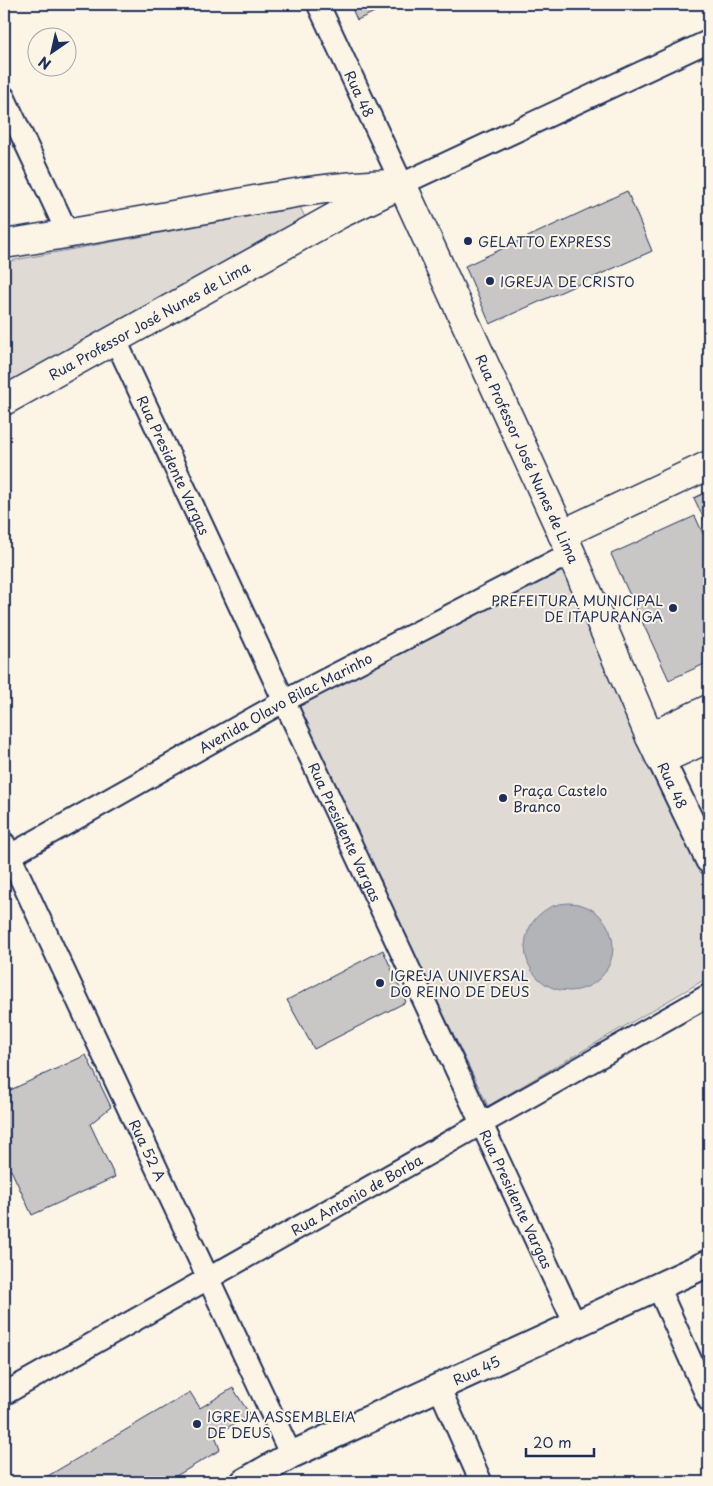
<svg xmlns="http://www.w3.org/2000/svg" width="713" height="1486" viewBox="0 0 713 1486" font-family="'Playpen Sans',sans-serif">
<rect width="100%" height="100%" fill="#fcf5e5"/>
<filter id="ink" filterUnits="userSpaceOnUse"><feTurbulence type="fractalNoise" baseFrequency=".02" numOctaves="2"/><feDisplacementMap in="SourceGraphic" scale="10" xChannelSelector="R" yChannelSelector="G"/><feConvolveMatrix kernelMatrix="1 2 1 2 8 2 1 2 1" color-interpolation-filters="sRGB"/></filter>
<g filter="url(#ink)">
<!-- green -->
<path fill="#dfdbd4" stroke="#7d8599" d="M300,207l8,16 -304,166v-127z
M563,571l146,318v88l-221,129 -193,-399 62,-31 43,-24z"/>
<!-- water -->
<path fill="#b2b4b8" stroke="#767f94" d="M525 947a44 44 0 1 1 88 0a44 44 0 1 1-88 0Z"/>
<!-- building -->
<path fill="#c8c7c6" stroke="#1b2f5e" d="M350,4h42l-35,16z
M627,191l25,60 -162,73 -25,-58z
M709,491v39l-15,-32z
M695,516l14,31v115l-40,18 -58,-126z
M383,950l23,52 -92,47 -27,-49z
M86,1055l25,52 -21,17 25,53 -83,38 -21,-45 -7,3v-80z
M233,1388l17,27 -35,20 5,15 -54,32h-117l-3,-5 144,-85 10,16z"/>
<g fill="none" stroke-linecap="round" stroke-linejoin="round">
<!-- minor casing -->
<g stroke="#1b2f5e" stroke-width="25">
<g id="minor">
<path id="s1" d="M318,4l84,180 307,-143"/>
<path d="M4,97l64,137"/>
<path id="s2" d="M115,339l460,985"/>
<path id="s3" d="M4,843l287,612"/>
<path id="s4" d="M4,859l280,-158 287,-148"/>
<path d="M658,1287l51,114"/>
<path d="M439,1387l42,95"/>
<path id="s5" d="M4,1394l705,-399"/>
</g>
</g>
<!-- tertiary casing -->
<g stroke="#1b2f5e" stroke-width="30">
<g id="tertiary">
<path id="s6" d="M661,760l48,100"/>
<path id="s7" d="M244,1482l47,-27 418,-192"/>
</g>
</g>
<!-- secondary casing -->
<g stroke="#1b2f5e" stroke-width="31">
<g id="secondary">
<path id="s8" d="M402,184l169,369 79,184 11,23 48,-22"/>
<path d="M4,244c71,-11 142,-24 213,-37 59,-11 115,-22 176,-23"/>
<path id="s9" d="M4,401l336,-187 62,-30"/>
<path d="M562,534l147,-69"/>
<path d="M650,737l59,-28"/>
</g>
</g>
<!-- minor -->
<use href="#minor" stroke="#fcf5e5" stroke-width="21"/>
<!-- tertiary -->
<use href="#tertiary" stroke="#fcf5e5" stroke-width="26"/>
<!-- secondary -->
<use href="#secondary" stroke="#fcf5e5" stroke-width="28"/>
</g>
</g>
<!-- markers -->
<g fill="#1b2f5e" stroke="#fcf5e5" stroke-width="2">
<circle cx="468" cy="241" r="5"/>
<circle cx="490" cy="281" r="5"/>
<circle cx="673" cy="608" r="5"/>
<circle cx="503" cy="798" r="5"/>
<circle cx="380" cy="983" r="5"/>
<circle cx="197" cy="1424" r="5"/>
</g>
<g text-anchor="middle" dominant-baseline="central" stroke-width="4" stroke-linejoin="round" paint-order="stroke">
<!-- street labels -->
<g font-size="14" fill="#1b2f5e" stroke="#fcf5e5">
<text stroke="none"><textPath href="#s1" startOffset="99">Rua 48</textPath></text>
<text stroke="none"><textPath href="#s9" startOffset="166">Rua Professor José Nunes de Lima</textPath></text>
<text stroke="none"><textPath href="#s8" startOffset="302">Rua Professor José Nunes de Lima</textPath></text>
<text stroke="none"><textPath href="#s2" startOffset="139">Rua Presidente Vargas</textPath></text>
<text stroke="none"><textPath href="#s4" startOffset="322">Avenida Olavo Bilac Marinho</textPath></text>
<text stroke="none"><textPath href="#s6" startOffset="28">Rua 48</textPath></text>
<text stroke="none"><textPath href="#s2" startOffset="544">Rua Presidente Vargas</textPath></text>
<text stroke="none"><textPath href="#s3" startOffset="339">Rua 52 A</textPath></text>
<text stroke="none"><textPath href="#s5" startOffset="405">Rua Antonio de Borba</textPath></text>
<text stroke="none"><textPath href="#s2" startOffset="949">Rua Presidente Vargas</textPath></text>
<text stroke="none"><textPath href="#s7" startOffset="258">Rua 45</textPath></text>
</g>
<!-- poi labels -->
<g font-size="14" fill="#1b2f5e" stroke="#fcf5e5" text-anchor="start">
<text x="478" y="241">GELATTO EXPRESS</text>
<text x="500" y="281">IGREJA DE CRISTO</text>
<text x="663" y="600" text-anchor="end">PREFEITURA MUNICIPAL<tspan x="663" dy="16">DE ITAPURANGA</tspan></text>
<text x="513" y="790">Praça Castelo<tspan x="513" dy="16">Branco</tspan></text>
<text x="390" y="975">IGREJA UNIVERSAL<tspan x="390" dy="16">DO REINO DE DEUS</tspan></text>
<text x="207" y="1416">IGREJA ASSEMBLEIA<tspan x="207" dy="16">DE DEUS</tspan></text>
</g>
</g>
<!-- margin -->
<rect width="713" height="1486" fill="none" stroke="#fcf5e5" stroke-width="20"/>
<rect x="10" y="10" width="693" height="1466" fill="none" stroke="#1b2f5e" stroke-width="2" filter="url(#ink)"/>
<!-- north arrow -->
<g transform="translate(52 52) rotate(214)"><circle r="24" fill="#fcf5e5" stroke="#a2a6af"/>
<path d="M0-4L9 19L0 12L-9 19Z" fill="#1b2f5e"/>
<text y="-8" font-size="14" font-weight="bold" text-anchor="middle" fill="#1b2f5e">N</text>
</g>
<!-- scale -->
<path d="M526 1448v8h68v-8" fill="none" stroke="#1b2f5e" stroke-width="2.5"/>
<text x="533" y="1448" font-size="15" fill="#1b2f5e" stroke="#fcf5e5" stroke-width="4" paint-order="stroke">20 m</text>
</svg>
